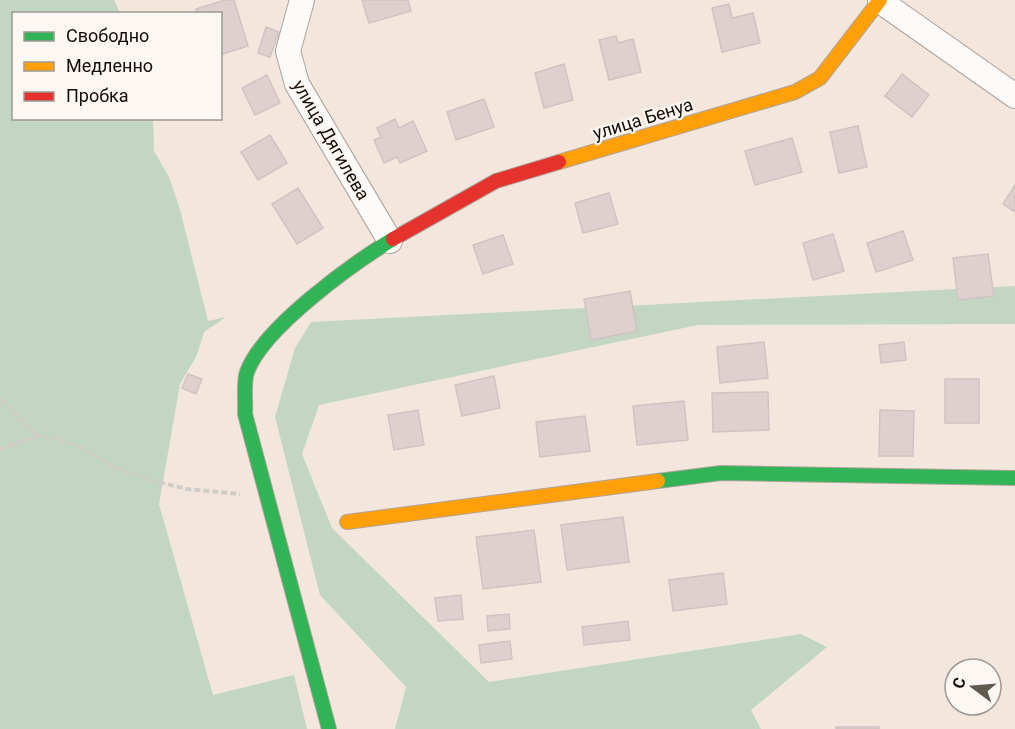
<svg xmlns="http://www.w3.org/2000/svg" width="1015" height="729" font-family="Roboto,sans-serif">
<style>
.green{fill:#c2d6c3}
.building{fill:#ddd0ce;stroke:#cfc4c2;stroke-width:1.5}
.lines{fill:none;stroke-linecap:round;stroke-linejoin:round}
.street-casing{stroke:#aea49c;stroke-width:26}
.fast-casing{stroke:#aea49c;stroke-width:16}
.slow-casing{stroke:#aea49c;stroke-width:16}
.jam-casing{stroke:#aea49c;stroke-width:16}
.path{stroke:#d0cdc9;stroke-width:4;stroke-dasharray:6 3;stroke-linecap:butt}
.street{stroke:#fdfbfa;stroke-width:24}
.fast{stroke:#30b455;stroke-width:14}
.slow{stroke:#ff9f0a;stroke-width:14}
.jam{stroke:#e5322d;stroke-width:14}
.labels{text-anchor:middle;stroke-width:4.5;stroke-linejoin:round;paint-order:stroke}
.street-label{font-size:18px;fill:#130b04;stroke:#fcf7f2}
</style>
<rect width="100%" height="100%" fill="#f3e7dd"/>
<g class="green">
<polygon points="0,0 114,0 120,13 14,14 14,118 153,119 154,151 169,177 179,206 208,321 226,317 204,332 197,355 180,384 159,504 213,695 294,675 307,729 0,729"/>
<polygon points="1015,286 1015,324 698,325 319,405 302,454 332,528 489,682 801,634 827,647 751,710 761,729 395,729 406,687 320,595 275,417 295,348 311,322"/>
</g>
<g class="building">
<polygon points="225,0 234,0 248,46 220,55 220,14 197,14 196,9"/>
<polygon points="362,0 408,0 411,11 369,23"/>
<polygon points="729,4 732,18 753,13 760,43 722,52 712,8"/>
<polygon points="266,27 279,32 270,57 258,53"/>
<polygon points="616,36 618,43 633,39 641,72 609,80 599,40"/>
<polygon points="564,64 573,100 544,108 535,73"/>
<polygon points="902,74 929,95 912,117 885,96"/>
<polygon points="267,75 280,103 255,115 242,88"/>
<polygon points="484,99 494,127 456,140 447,112"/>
<polygon points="395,119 399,128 413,121 427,151 400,163 397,157 384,163 374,140 381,137 377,128"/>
<polygon points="858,126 867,167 839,173 830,132"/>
<polygon points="270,135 287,163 258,180 241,152"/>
<polygon points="792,138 802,172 755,185 745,151"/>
<polygon points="1015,185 1015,212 1003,204"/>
<polygon points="298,188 323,228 297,244 272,204"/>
<polygon points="609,193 618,224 583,233 575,203"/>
<polygon points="903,231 913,260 876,272 867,243"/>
<polygon points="833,234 844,271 813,280 803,243"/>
<polygon points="503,235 513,264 483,274 473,245"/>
<polygon points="988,254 994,296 958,300 953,258"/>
<polygon points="630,291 637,331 591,340 584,299"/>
<polygon points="764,342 768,378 720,383 717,347"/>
<polygon points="904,342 906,360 881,363 879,345"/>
<polygon points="188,374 202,379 196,394 182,388"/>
<polygon points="494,376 500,408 462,416 455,385"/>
<rect x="945" y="379" width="34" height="44"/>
<polygon points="768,392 769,430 713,432 712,393"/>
<polygon points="684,401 688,440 637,445 633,406"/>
<polygon points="418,410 424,445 394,450 388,415"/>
<polygon points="880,410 914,411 913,456 879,456"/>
<polygon points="585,416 590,451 540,457 536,422"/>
<polygon points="623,517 629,562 567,570 561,525"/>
<polygon points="534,530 541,582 483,589 476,537"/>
<polygon points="723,573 727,604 673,611 669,580"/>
<polygon points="461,595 463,619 438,621 435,598"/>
<polygon points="509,614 510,629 488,631 487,616"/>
<polygon points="628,621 630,640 584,645 582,627"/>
<polygon points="510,641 512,659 481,663 479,645"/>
<rect x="836" y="727" width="43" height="2"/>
</g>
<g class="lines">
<defs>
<g id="street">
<polyline points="302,0 288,51 297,84 390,241"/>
<polyline points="880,1 1015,96"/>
</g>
<g id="fast">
<polyline points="658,481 721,473 1015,478"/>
<path d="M 329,729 L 245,414 C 246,402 243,384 247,372 C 263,328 352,264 393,239"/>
</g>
<g id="slow">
<polyline points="559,162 795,92 820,78 880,0"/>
<polyline points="347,522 658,481"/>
</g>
<polyline id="jam" points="393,239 496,181 559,162"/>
</defs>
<use href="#street" class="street-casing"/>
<use href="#fast" class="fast-casing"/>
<use href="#slow" class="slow-casing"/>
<use href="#jam" class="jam-casing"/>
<g class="path">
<polyline points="0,399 38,436"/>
<polyline points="0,449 38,436 57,439 83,448 116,468 150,480 187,489 240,494"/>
</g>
<use href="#street" class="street"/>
<use href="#fast" class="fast"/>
<use href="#slow" class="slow"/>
<use href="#jam" class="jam"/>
</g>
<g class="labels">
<g class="street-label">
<text transform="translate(643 119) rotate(-17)" y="6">улица Бенуа</text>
<text transform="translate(331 140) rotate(60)" y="6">улица Дягилева</text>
</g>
</g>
<rect x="12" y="12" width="210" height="108" fill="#fcf7f2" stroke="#9f9993" stroke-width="1.5"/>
<rect x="24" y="32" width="30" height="9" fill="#30b455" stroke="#9f9993" stroke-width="1.5"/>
<text x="66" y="42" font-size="18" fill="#130b04">Свободно</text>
<rect x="24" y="62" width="30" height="9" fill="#ff9f0a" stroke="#9f9993" stroke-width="1.5"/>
<text x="66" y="72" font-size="18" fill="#130b04">Медленно</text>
<rect x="24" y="92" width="30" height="9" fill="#e5322d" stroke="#9f9993" stroke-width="1.5"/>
<text x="66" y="102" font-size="18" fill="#130b04">Пробка</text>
<g transform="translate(973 687) rotate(286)"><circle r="28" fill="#fcf7f2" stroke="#9f9993" stroke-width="1.5"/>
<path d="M0-4.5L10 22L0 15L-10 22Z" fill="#615850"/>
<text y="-9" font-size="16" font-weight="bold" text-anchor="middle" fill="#130b04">С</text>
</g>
</svg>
